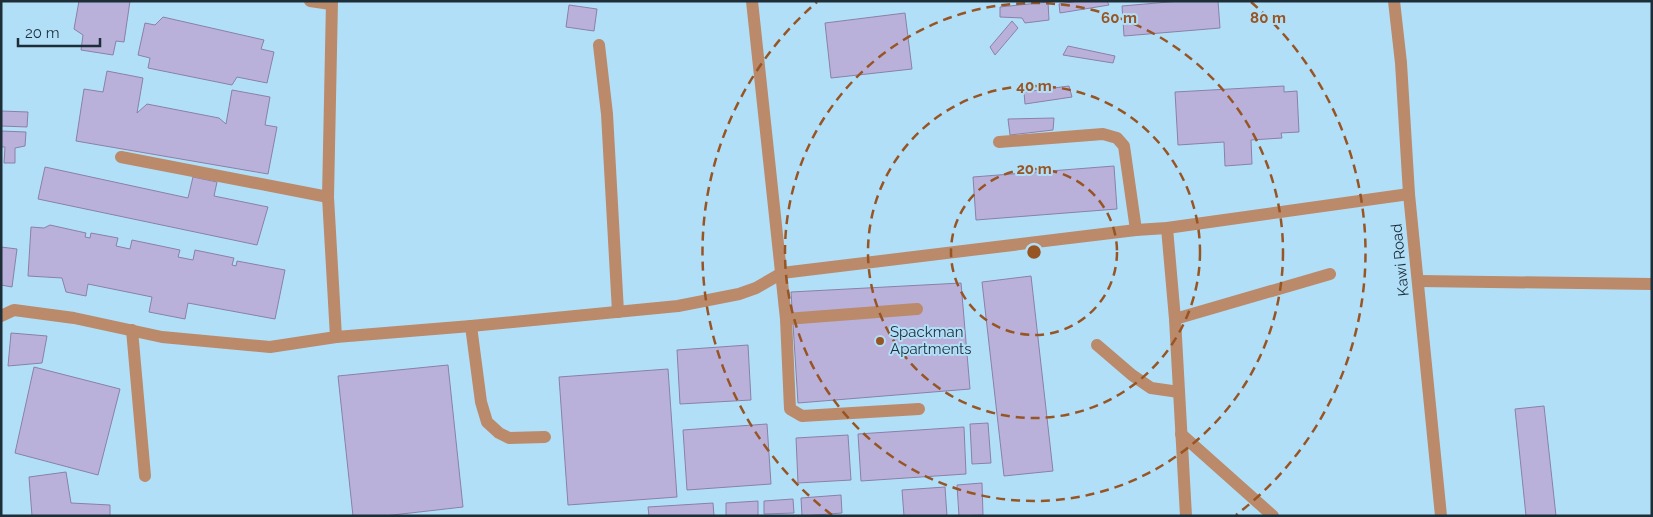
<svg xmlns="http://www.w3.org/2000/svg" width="1653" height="517" font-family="Raleway,sans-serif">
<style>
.building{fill:#b9b1da;stroke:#8981a7}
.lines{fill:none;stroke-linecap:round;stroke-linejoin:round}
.lane{stroke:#ba8a6b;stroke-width:12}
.street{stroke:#ba8a6b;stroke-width:12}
.ring{fill:none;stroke:#985524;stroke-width:2.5;stroke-dasharray:9 6}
.poi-dot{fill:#985524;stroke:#b2dff8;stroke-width:2}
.labels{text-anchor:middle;stroke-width:4;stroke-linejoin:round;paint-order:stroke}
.street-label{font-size:15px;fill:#1d2e38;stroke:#b2dff8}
.poi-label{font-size:15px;fill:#1d2e38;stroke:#b2dff8;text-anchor:start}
.centre{fill:#985524;stroke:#b2dff8;stroke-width:2.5}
.ring-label{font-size:15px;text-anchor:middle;font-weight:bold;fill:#985524;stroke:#b2dff8;stroke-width:4;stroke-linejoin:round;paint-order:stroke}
</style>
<rect width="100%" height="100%" fill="#b2dff8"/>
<g class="building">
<polygon points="79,1 130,1 124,42 116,41 113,55 81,50 83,35 74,29"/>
<polygon points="1078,1 1107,1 1109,5 1060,13 1059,4"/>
<polygon points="1180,1 1218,1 1220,28 1124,36 1122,6"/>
<polygon points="1048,2 1049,20 1025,23 1022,18 1000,17 1000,7"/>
<polygon points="569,5 597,9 594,31 566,27"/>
<polygon points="905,13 912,69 831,78 825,23"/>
<polygon points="163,17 264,40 261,49 274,52 267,83 237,77 232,85 148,68 150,58 138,55 145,23 155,25"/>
<polygon points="1012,21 1018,28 995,55 990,47"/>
<polygon points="1068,46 1115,56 1113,63 1063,55"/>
<polygon points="107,71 143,78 137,113 147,104 219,118 226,124 232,90 270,97 265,125 277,127 268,174 76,141 84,89 103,92"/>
<polygon points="1069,86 1072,97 1025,104 1024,92"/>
<polygon points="1284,86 1284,92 1297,91 1299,132 1281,133 1282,138 1251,140 1252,164 1225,166 1224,142 1178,145 1175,92"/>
<polygon points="1,111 28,112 27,127 1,126"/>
<polygon points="1054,118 1053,130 1010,135 1008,119"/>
<polygon points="1,131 26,132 25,146 15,148 15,163 4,163 5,147 1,147"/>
<polygon points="1114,166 1117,209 976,220 973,177"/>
<polygon points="45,167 188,198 193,177 217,182 214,196 268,207 257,245 38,199"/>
<polygon points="50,225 86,233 85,237 90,238 91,233 118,238 116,246 130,249 132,240 180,250 178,257 193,260 195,250 234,258 232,265 236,266 237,261 285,270 275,319 188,303 185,319 149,312 152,297 88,284 86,296 66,292 62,278 28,276 31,227 44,228"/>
<polygon points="1,247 17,249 12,287 1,285"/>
<polygon points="1031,276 1053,471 1004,476 982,282"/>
<polygon points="961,283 970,389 798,403 791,292"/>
<polygon points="11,333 47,336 42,363 8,366"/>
<polygon points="748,345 751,400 680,404 677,350"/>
<polygon points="448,365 463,507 384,516 353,516 338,376"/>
<polygon points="34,367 120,389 98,475 15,453"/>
<polygon points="668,369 677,497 568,505 559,377"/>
<polygon points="1544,406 1556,516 1526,516 1515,409"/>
<polygon points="988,423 991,463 972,464 970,424"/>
<polygon points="767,424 771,484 687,490 683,430"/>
<polygon points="964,427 966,474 861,481 858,434"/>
<polygon points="848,435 851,480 798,483 796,438"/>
<polygon points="66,472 71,503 110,505 110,516 32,516 29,477"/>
<polygon points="982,483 983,515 959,516 957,485"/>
<polygon points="945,487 947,516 904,516 902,490"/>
<polygon points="841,495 842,513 802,516 801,498"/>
<polygon points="793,499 794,513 764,514 764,501"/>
<polygon points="758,501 758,516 726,516 726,503"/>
<polygon points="713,503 714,516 649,516 648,507"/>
</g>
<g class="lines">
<g class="lane">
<polyline points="999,142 1103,134 1117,138 1124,146 1136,230"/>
<polyline points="1167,228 1175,319 1186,516"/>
<polyline points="1419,281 1652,284"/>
<polyline points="786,319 917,309"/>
<polyline points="1175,319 1330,274"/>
<polyline points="471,326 481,402 487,422 499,433 509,438 545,437"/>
<polyline points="132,330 145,476"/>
<polyline points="1097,345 1132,375 1151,388 1179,392"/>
<polyline points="1181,434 1273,516"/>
</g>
<g class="street">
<polyline points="310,1 331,4"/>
<polyline points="332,1 328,197 336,337"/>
<polyline points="752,1 786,319 790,409 802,416 919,409"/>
<polyline points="1394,1 1401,63 1409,194 1441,516"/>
<polyline points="599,45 607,114 618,312"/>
<polyline points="121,157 328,197"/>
<polyline points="1,316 14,310 74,318 162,337 270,347 336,337 471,326 678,306 739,294 756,288 782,273 1136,230 1167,228 1409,194"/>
</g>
</g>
<g class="ring">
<circle cx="1034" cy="252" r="83"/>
<circle cx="1034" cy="252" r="166"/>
<circle cx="1034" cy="252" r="249"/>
<path d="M832 515A331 331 0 0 1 817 2M1251 2A331 331 0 0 1 1236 515"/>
</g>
<circle class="poi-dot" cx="880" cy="341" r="5"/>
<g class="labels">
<g class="street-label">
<text transform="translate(1400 260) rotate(-96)" y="5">Kawi Road</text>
</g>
<g class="poi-label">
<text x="890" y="337">Spackman<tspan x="890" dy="17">Apartments</tspan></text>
</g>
</g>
<circle cx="1034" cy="252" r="8" class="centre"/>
<g class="ring-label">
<text x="1268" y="23">80 m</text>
<text x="1119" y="23">60 m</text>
<text x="1034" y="91">40 m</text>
<text x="1034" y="174">20 m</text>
</g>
<rect width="1653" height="517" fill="none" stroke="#1d2e38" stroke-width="5"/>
<path d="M18 38v8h82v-8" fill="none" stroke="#1d2e38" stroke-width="2.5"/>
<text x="25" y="38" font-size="15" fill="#1d2e38" stroke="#b2dff8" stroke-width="4" paint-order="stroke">20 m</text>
</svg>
